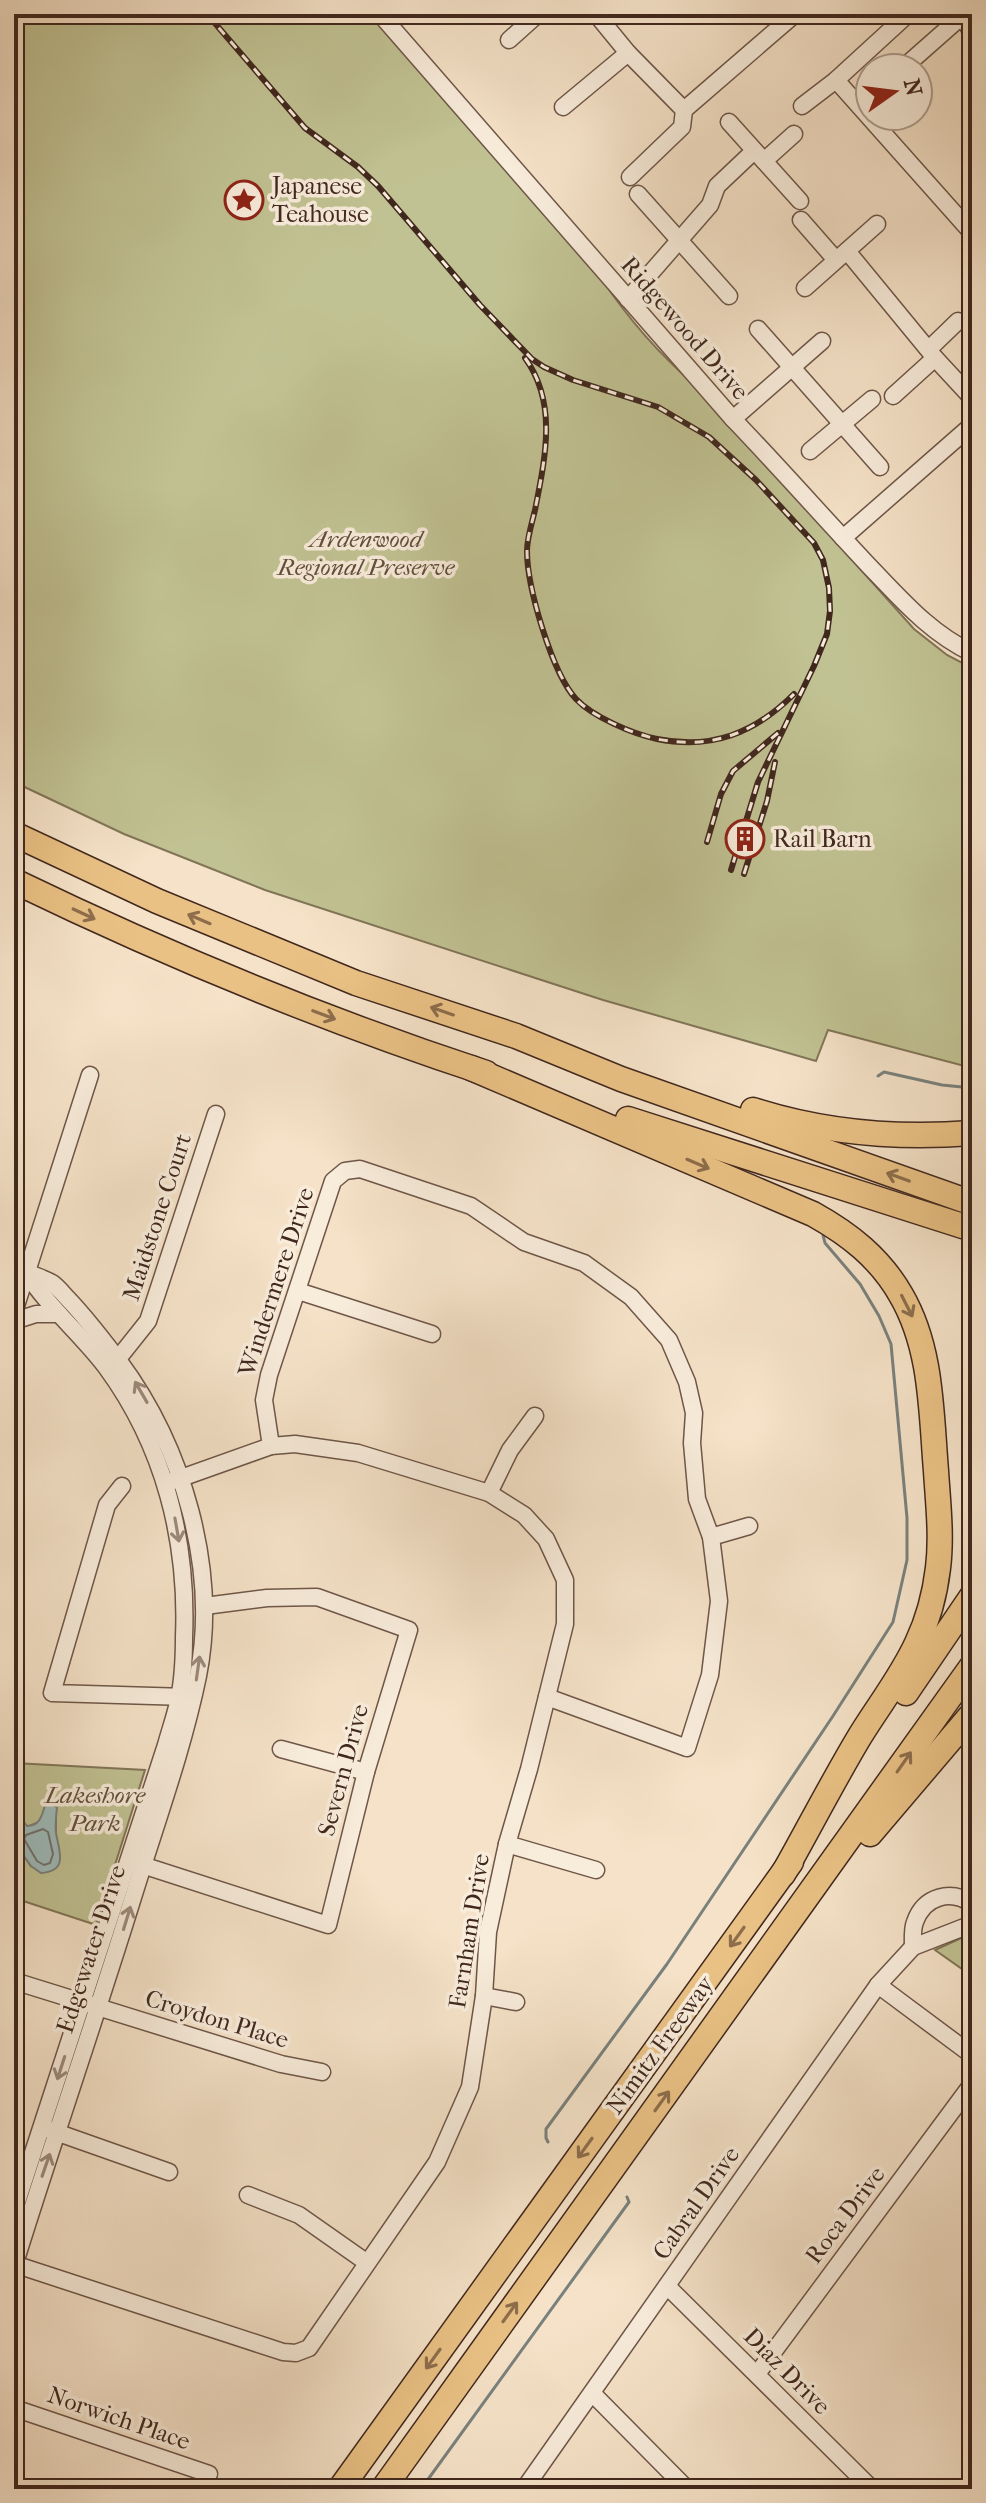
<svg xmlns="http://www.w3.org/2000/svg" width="986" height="2503" font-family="'IM FELL French Canon',serif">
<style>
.green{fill:#c1c293;stroke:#817558;stroke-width:2}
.water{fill:#9ebcbd;stroke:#79817d;stroke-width:2}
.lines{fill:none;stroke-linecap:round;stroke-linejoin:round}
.shore{stroke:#70726e;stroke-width:2}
.stream{stroke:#79817d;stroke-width:3}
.minor-casing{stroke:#6e5648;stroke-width:19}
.highway-casing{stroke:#41281e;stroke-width:27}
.minor{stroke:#f8ecdb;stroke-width:16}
.highway{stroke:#eac184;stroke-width:24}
.rail-casing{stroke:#41281e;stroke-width:6}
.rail{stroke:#f8ecdb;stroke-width:3;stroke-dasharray:9;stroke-linecap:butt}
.oneway{stroke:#8d6d4c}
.oneway2{stroke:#9c8a7c}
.labels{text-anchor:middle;stroke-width:7;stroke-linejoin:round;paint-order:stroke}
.poi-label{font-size:24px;fill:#41281e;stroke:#f8ecdb;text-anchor:start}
.street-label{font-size:24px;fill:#41281e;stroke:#f8ecdb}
.park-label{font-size:24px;font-style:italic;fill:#614e3b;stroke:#f8ecdb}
</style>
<rect width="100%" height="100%" fill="#f5e2c8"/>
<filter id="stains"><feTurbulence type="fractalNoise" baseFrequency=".0025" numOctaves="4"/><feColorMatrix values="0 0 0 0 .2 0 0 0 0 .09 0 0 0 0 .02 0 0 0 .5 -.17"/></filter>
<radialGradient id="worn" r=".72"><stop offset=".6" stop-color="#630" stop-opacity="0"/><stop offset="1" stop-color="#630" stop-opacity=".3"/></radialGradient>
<g class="green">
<path d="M 14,14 L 371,14 L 600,277 C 631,322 657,352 698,388 L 914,629 L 947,655 L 972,668 L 972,1068 L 828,1030 L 816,1061 L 603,1000 L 265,890 L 124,834 L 14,782 Z"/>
<polygon points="14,1763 145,1770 96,1925 14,1898 14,1842 31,1866 56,1836 56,1821 39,1822 27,1827 14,1810"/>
<polygon points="972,1933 972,1976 935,1950"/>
</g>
<path class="water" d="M 46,1802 L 57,1807 C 56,1816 55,1825 56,1833 C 59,1851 69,1871 41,1873 L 31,1866 L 14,1842 L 14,1810 L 27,1826 C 41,1826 42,1814 46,1802 Z"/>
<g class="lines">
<polygon class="shore" points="43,1829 48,1832 53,1854 50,1863 44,1865 37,1861 24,1839 26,1835"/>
<g class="stream">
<polyline points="878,1076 884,1072 942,1085 972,1088"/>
<polyline points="548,2142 546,2138 546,2129 667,1964 833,1716 893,1622 907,1560 907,1518 891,1344 879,1316 860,1284 825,1243 823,1235"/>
<polyline points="421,2489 629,2202 627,2197"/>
</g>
<defs>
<g id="minor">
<path d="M 380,14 L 733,419 C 780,468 824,518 870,567 C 902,600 930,633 972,653"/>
<polyline points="596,14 628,53 684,110"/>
<polyline points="961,14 972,33"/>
<polyline points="509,40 538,14"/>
<polyline points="903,68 962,16"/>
<polyline points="836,80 972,233"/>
<polyline points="802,106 836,80 908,14"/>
<polyline points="563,107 628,53"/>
<polyline points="684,110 795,14"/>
<polyline points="729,122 800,201"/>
<polyline points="764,161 794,134"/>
<polyline points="630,177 682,127 684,110"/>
<polyline points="638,194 729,296"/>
<polyline points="801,220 836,260"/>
<polyline points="847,251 935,358 972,398"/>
<polyline points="805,288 877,224"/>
<polyline points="628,299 710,205 717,186 754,151"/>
<polyline points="758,329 880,467"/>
<polyline points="929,349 958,321"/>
<polyline points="893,396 935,358"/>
<polyline points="733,419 822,341"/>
<polyline points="810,451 872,399"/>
<polyline points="843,538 972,425"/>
<path d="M 14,1265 C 26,1274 40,1276 52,1283 C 58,1287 64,1295 69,1300 C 88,1320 103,1340 119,1361 C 183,1447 219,1570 198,1676 C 183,1749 157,1820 135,1891 C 96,2017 53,2141 14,2266"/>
<polyline points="298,1291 432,1334"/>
<polyline points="14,1312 90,1075"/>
<polyline points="14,1321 36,1314 59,1314"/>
<polyline points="113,1365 148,1321 216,1114"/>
<polyline points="271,1446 264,1400 269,1375 333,1181 345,1171 360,1169 471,1206 524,1242 584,1263 631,1297 669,1340 687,1382 694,1413 692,1443 697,1499 711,1537 719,1601 710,1675 687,1748 547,1697"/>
<polyline points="122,1486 107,1505 52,1693 187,1697"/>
<polyline points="489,1493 510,1450 535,1416"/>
<polyline points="711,1537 749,1526"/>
<polyline points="281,1749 366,1772"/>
<polyline points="507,1844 596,1870"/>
<polyline points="136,1863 328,1925 366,1772 409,1630 317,1597 267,1598 205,1606"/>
<path d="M 913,1947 C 913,1939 912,1929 915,1922 C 924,1896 951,1889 972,1904"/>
<polyline points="14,1981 281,2064 322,2072"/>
<polyline points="878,1985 972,2055"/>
<polyline points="484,1996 516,2002"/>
<polyline points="50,2130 169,2172"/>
<polyline points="248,2195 299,2215 366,2262"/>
<path d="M 14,2211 L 166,1745 C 170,1730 176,1714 179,1698 C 183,1679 184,1657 184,1637 C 188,1540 164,1446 106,1367 C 81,1334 49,1308 27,1274"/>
<polyline points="14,2264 283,2352 296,2353 309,2348 437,2162 470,2087 484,1996 488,1932 507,1844 529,1769 565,1624 565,1580 546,1539 524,1515 489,1493 358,1453 295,1444 271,1446 167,1483"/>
<polyline points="667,2286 872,2489"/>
<polyline points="757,2374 972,2084"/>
<polyline points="592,2393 687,2489"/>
<polyline points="14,2408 209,2474"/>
<polyline points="524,2489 878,1985 913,1947 972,1924"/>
</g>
<g id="highway">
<polyline points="14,834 157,901 356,983 516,1036 621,1079 972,1203"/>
<path d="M 14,881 C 167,955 324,1020 486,1073"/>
<path d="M 471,1068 L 813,1214 C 849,1234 880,1258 901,1295 C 932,1348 931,1411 936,1471 C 938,1503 942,1536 938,1568 C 935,1593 928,1620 917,1643 C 902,1676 879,1705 860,1736 C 833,1781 809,1828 783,1874"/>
<path d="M 753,1110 C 825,1133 897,1139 972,1133"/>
<polyline points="628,1119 972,1229"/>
<polyline points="906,1693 972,1596"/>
<polyline points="870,1834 972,1714"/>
<polyline points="340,2489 791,1862"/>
<polyline points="383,2489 972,1666"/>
</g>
</defs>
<use href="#minor" class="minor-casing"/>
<use href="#highway" class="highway-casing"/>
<use href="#minor" class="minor"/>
<use href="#highway" class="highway"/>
<defs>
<g id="rail">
<polyline points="207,14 305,128 358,167 378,186 480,305 532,359 544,367 573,380 658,407 709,437 756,480 814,543 823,560 829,588 830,611 827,634 814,666 758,782 731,870"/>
<path d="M 525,358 C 558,403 545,459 535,510 C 532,523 527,538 527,551 C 527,587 552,673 576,699 C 593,717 633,734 657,739 C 712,750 755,733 794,694"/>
<polyline points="707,842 721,794 733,771 778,733"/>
<polyline points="744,874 767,801 775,762"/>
</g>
</defs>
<use href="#rail" class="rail-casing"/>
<use href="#rail" class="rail"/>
</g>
<defs><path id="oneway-shaft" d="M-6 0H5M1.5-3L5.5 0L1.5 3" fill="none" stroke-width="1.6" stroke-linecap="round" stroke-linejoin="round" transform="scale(2)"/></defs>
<g class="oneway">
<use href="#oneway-shaft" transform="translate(84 914) rotate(25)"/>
<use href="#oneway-shaft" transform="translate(199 919) rotate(-157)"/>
<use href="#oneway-shaft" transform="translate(442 1011) rotate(-161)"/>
<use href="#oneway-shaft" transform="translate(324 1015) rotate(21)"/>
<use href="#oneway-shaft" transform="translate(698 1164) rotate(23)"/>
<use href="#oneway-shaft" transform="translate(898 1177) rotate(-160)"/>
<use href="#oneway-shaft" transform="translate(907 1306) rotate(63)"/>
<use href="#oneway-shaft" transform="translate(904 1762) rotate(-55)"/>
<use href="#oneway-shaft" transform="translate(737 1937) rotate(126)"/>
<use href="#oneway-shaft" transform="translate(662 2101) rotate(-54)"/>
<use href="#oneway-shaft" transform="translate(585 2148) rotate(126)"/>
<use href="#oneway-shaft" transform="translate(510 2312) rotate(-54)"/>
<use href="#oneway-shaft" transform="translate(433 2359) rotate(126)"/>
</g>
<g class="oneway2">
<use href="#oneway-shaft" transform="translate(141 1392) rotate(-120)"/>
<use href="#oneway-shaft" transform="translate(177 1530) rotate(80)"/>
<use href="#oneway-shaft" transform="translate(198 1668) rotate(-82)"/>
<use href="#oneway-shaft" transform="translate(127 1918) rotate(-73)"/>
<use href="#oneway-shaft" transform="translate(61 2068) rotate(108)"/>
<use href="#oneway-shaft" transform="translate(46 2165) rotate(-71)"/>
</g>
<defs>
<symbol id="sight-ring" viewBox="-11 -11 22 22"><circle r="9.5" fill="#f8ecdb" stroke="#8f2418" stroke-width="1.5"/><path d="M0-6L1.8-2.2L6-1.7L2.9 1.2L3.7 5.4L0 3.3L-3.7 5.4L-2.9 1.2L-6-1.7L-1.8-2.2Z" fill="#8f2418"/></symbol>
<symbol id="building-ring" viewBox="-11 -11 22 22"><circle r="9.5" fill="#f8ecdb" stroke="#8f2418" stroke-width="1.5"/><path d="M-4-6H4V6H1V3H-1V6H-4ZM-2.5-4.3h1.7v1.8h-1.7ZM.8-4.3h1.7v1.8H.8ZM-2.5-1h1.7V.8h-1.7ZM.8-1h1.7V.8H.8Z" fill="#8f2418"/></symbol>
</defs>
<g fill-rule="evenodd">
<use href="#sight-ring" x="222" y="178" width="44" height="44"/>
<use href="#building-ring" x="723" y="817" width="44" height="44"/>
</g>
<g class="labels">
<g class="poi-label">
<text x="272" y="194">Japanese<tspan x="272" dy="28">Teahouse</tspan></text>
<text x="773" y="847">Rail Barn</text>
</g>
<g class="street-label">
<text transform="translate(685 328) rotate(49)" y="8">Ridgewood Drive</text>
<text transform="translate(157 1217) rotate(-72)" y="8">Maidstone Court</text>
<text transform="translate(276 1282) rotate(-72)" y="8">Windermere Drive</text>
<text transform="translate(343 1770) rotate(-75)" y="8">Severn Drive</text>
<text transform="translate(469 1931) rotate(-81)" y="8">Farnham Drive</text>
<text transform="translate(91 1949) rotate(-72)" y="8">Edgewater Drive</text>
<text transform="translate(217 2019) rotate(17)" y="8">Croydon Place</text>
<text transform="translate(660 2045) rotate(-54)" y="8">Nimitz Freeway</text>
<text transform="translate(696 2203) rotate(-55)" y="8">Cabral Drive</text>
<text transform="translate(845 2215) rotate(-53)" y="8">Roca Drive</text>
<text transform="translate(787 2371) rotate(45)" y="8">Diaz Drive</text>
<text transform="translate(119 2418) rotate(19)" y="8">Norwich Place</text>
</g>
<g class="park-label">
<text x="366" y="547">Ardenwood<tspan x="366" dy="28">Regional Preserve</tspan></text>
<text x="95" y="1803">Lakeshore<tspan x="95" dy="28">Park</tspan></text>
</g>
</g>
<rect width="986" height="2503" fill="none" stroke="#f5e2c8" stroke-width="48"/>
<rect x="16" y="16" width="954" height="2471" fill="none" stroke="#41281e" stroke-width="4"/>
<rect x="24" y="24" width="938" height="2455" fill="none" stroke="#41281e" stroke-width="2"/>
<g transform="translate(894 92) rotate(76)"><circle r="38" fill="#f8ecdb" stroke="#af9e8f" stroke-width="2"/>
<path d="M0-6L14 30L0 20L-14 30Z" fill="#8f2418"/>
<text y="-12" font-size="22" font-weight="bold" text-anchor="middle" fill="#41281e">N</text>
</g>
<rect width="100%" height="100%" filter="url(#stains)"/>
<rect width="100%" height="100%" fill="url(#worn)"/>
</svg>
